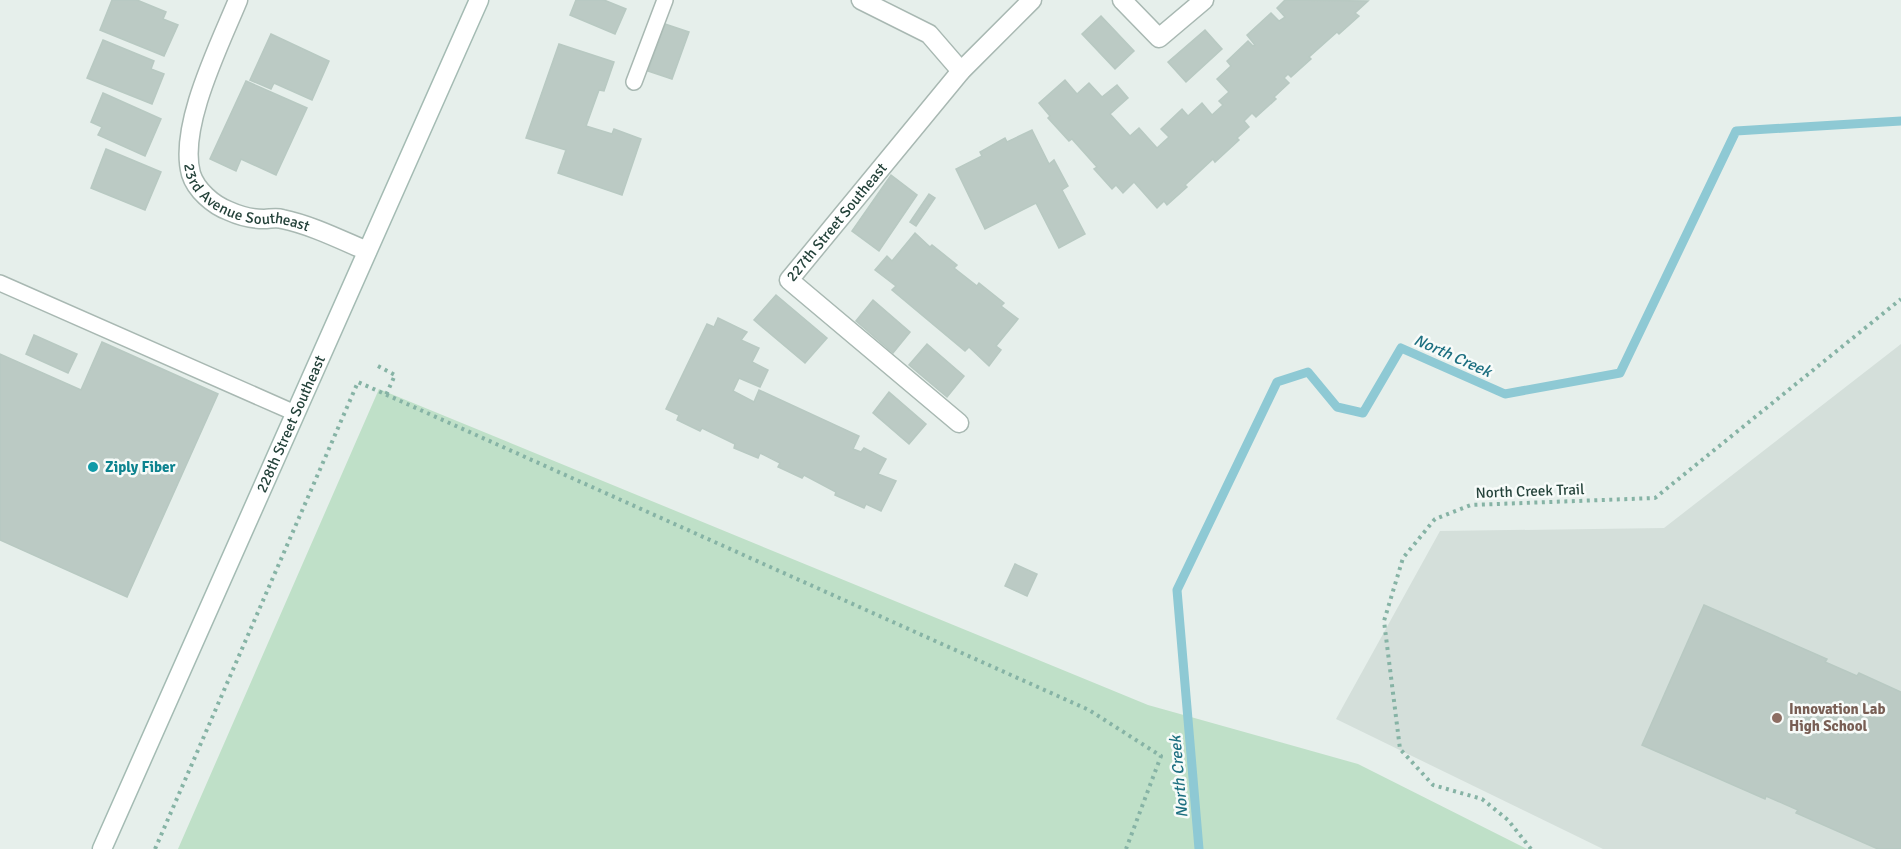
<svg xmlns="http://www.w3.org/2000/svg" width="1901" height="849" font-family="Signika,sans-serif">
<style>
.built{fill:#d4dfda}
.green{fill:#bfe0c8}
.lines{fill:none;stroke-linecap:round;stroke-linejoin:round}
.stream{stroke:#8ec9d4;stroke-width:9}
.building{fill:#bbcac4;stroke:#b8c9c2;stroke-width:1.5}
.lane-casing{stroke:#a8b8b2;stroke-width:18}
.street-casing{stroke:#a8b8b2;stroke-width:21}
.secondary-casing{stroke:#a4bbb3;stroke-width:21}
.path{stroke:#86b3a5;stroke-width:4;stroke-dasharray:3 4.5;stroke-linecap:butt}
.lane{stroke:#fff;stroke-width:15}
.street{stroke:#fff;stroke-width:18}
.secondary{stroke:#fff;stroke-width:18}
.culture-dot{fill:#0f9aa8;stroke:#f7fbf9;stroke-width:2}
.education-dot{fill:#8d6e63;stroke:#f7fbf9;stroke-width:2}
.labels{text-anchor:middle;stroke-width:5;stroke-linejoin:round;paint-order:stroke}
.street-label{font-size:15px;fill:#24423a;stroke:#f7fbf9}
.culture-label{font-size:15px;font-weight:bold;fill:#0d838f;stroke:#f7fbf9;text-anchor:start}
.education-label{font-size:15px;font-weight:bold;fill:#785e54;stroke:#f7fbf9;text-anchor:start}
.water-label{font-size:16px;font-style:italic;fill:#1c6f80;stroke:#f7fbf9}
</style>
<rect width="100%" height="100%" fill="#e6efeb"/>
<polygon class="built" points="1901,344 1901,849 1603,849 1336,719 1440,531 1664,528"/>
<polygon class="green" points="379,389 1148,705 1358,764 1527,849 178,849"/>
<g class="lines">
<polyline class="stream" points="1199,849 1177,590 1277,382 1308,372 1337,407 1363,413 1401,348 1505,394 1620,373 1736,131 1901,121"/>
</g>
<g class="building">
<polygon points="112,0 137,0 166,12 163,19 178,25 164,56 100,30"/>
<polygon points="576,0 604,0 626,9 615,34 570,15"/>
<polygon points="1285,0 1368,1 1355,13 1359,16 1339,34 1337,32 1309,57 1311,59 1291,77 1288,74 1284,78 1289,83 1274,97 1276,99 1256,117 1252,113 1244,121 1249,127 1237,138 1239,140 1215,162 1213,159 1185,185 1187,187 1167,205 1164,201 1157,208 1134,182 1123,193 1116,185 1112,189 1094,169 1097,167 1072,139 1069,141 1048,118 1050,116 1039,103 1065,80 1077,94 1089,83 1102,97 1117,85 1128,98 1110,114 1130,136 1139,128 1157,148 1169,137 1161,129 1182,109 1188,116 1202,103 1212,115 1223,105 1219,101 1229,92 1217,79 1231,66 1227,61 1248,41 1253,46 1255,45 1247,35 1271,13 1279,21 1285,17 1277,8"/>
<polygon points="1101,16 1134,51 1115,69 1082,34"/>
<polygon points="665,24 689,32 672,79 648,71"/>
<polygon points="1205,30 1222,49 1186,82 1168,62"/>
<polygon points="271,34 329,61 312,100 274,83 271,89 250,80"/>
<polygon points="103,40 154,61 151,69 164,74 152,104 87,78"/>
<polygon points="559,44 614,62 604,91 599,90 586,126 612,134 614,129 641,139 622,195 558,173 566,150 526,138"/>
<polygon points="246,81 307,108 276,175 241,159 236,171 210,159"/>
<polygon points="103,93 161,119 145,156 98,135 102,127 91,122"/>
<polygon points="1032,130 1049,164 1054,160 1068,186 1062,190 1085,234 1059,248 1036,203 985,229 956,169 982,156 980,152 1005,138 1007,142"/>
<polygon points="106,149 161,172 145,210 91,188"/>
<polygon points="891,175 917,195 879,251 852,231"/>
<polygon points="929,194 935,198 916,226 910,222"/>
<polygon points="915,233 930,247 932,245 957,265 954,268 977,286 979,283 1004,303 1001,306 1018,319 996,346 1001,350 989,366 969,347 965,351 892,290 896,286 875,270 887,256 892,261"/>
<polygon points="776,295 827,338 805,363 754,320"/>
<polygon points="873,300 910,332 893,353 856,321"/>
<polygon points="718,318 747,332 741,340 759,348 752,362 768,370 760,387 739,378 733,391 754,402 759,390 859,436 853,449 861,452 864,448 886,459 878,474 896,481 881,511 866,504 864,508 835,495 836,492 804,475 802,478 778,467 780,463 760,453 758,458 734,448 735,444 702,428 700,431 677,420 679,415 666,409 707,324 714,327"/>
<polygon points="34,335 77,354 68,373 26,354"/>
<polygon points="102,342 218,394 127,597 0,540 0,354 81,390"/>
<polygon points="927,344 964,376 947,397 909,365"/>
<polygon points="889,392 926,424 909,444 873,413"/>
<polygon points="1015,564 1037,574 1027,596 1005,586"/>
<polygon points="1704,605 1827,659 1825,662 1857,676 1859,673 1901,692 1901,849 1878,849 1796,813 1798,810 1766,796 1765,799 1642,745"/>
</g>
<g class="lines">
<defs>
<g id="lane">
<polyline points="634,82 665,0"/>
<polyline points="0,283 295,413"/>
</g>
<g id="street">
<path id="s1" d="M 238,0 C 220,44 178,127 191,174 C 196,190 213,205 229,211 C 240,216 252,219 264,219 C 270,219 276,217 282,219 C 311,225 339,239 367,251"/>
<polyline points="861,0 929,34 961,71"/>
<polyline points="1122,0 1159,38 1204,0"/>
<path id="s2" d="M 959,423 L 789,280 L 961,71 L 1032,0"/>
</g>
<g id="secondary">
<path id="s3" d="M 102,849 L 479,0"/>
</g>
</defs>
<use href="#lane" class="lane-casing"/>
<use href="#street" class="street-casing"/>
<use href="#secondary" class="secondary-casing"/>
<g class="path">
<polyline points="378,366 395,375 386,395"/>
<polyline points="155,849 358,382 1089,710 1161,756 1126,849"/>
<polyline points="1531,849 1508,820 1482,799 1433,785 1400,749 1384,621 1403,558 1435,519 1471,505 1655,498 1901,299"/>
</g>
<use href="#lane" class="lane"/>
<use href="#street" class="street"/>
<use href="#secondary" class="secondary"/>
</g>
<circle class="culture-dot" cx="93" cy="467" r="6"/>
<circle class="education-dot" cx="1777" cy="718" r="6"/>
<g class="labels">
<g class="street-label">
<text dy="5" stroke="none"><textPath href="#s1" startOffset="246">23rd Avenue Southeast</textPath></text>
<text dy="5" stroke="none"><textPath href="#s2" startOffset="297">227th Street Southeast</textPath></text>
<text dy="5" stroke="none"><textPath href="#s3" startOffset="465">228th Street Southeast</textPath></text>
<text transform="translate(1530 491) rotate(-2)" y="5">North Creek Trail</text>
</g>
<g class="culture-label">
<text x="105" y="472">Ziply Fiber</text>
</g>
<g class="education-label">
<text x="1789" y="714">Innovation Lab<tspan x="1789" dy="17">High School</tspan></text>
</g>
<g class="water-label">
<text transform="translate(1453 355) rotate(24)" y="6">North Creek</text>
<text transform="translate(1178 777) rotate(-95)" y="6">North Creek</text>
</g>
</g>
</svg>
